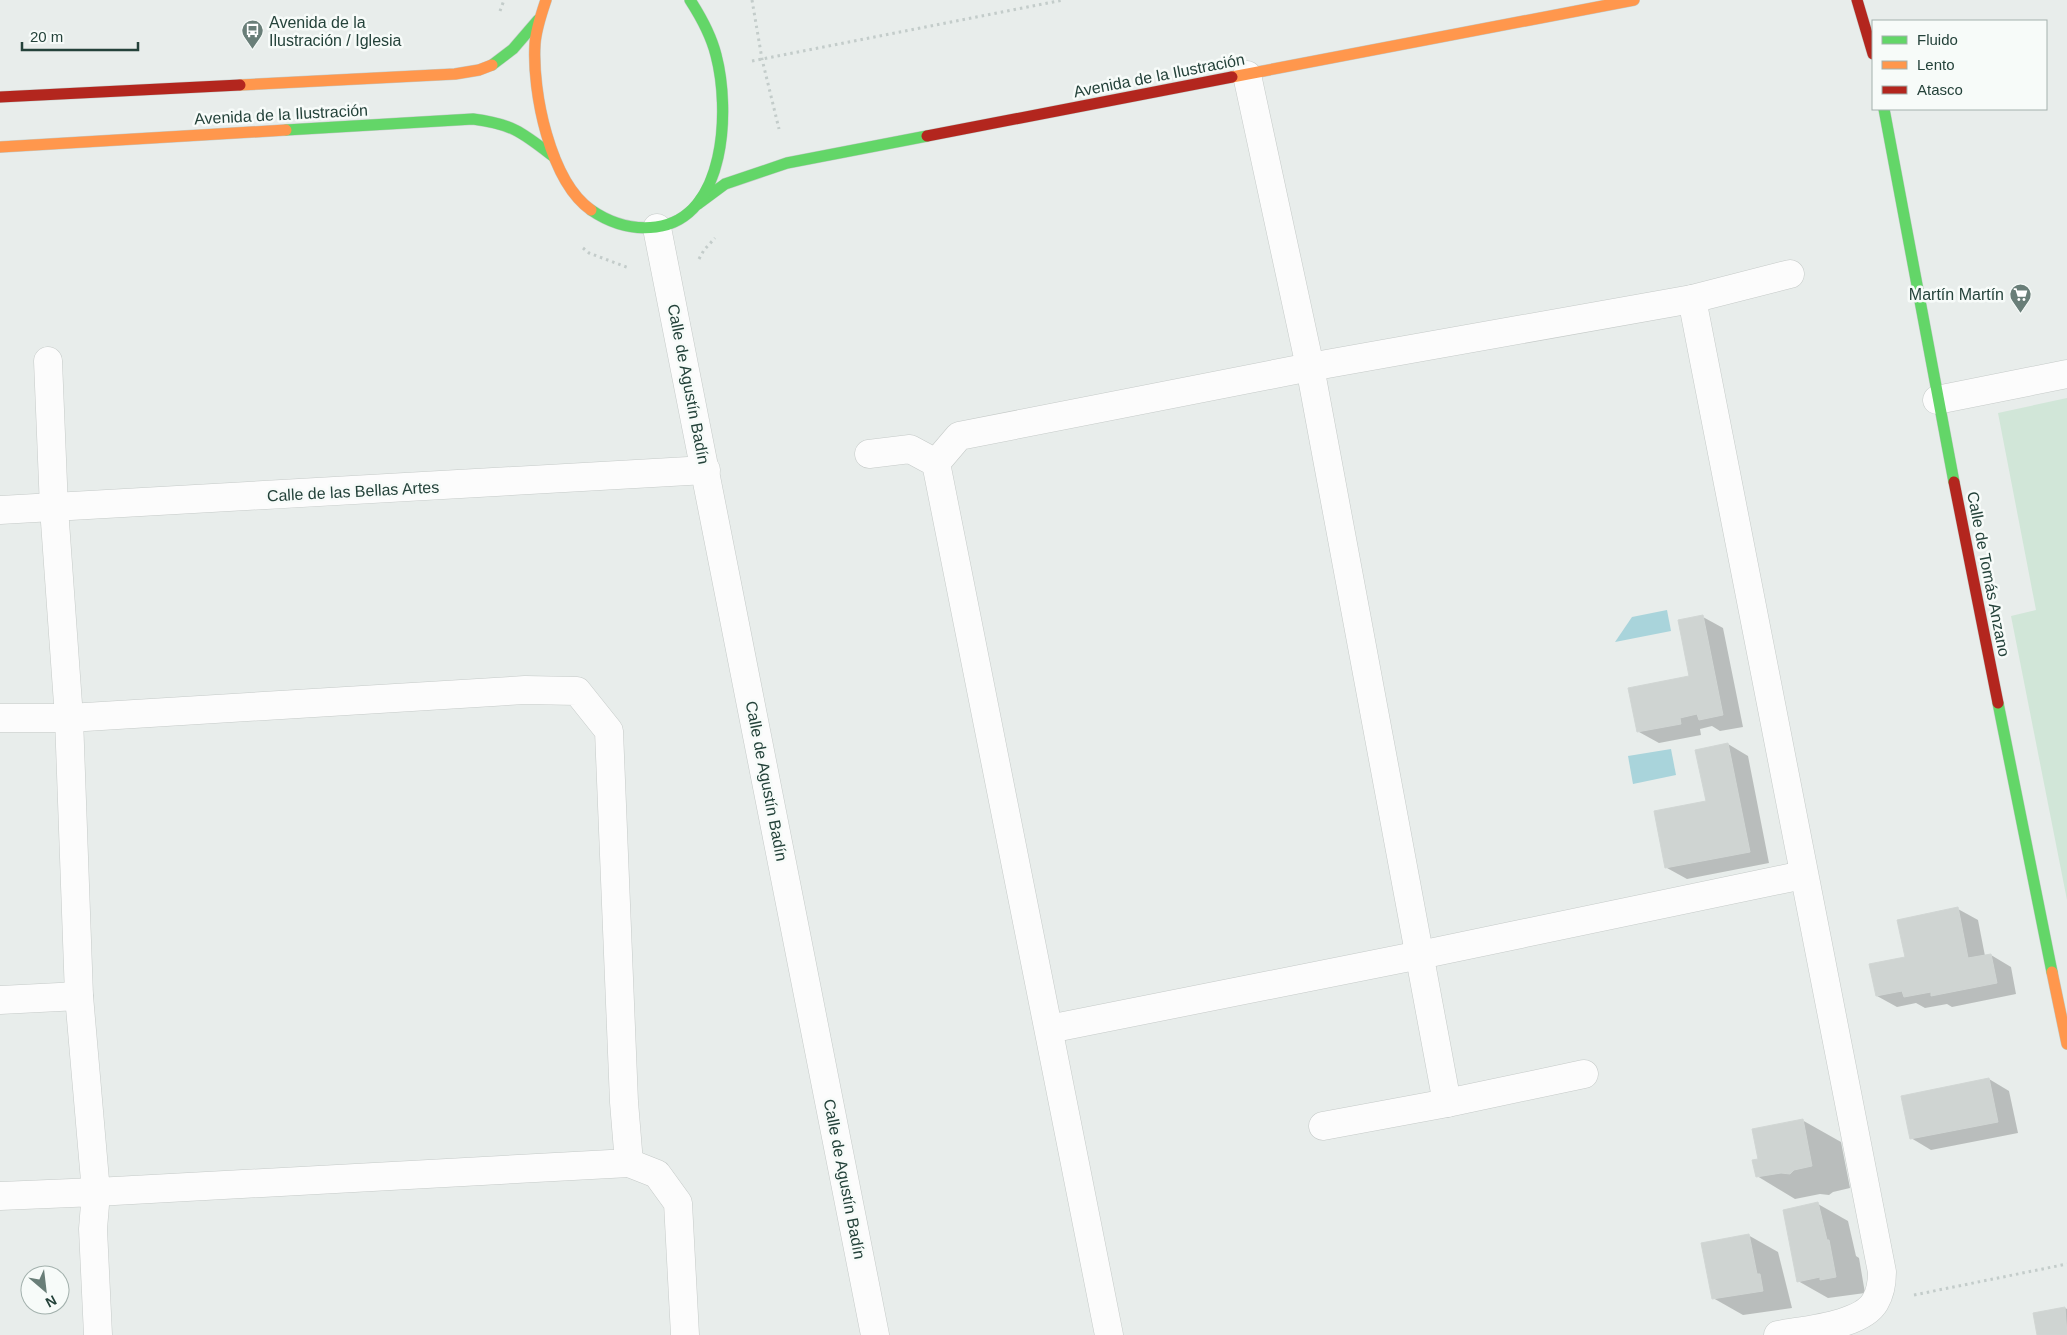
<svg xmlns="http://www.w3.org/2000/svg" width="2067" height="1335" font-family="Helvetica,sans-serif">
<style>
.green{fill:#d1e6d8}
.water{fill:#a9d4db}
.shadow{fill:#0003}
.building{fill:#cfd4d2;stroke:#d1d6d4}
.lines{fill:none;stroke-linecap:round;stroke-linejoin:round}
.street-casing{stroke:#c5cac8;stroke-width:29}
.fast-casing{stroke:#c3cbc8;stroke-width:12}
.slow-casing{stroke:#c3cbc8;stroke-width:12}
.jam-casing{stroke:#c3cbc8;stroke-width:12}
.path{stroke:#c3ccca;stroke-width:3;stroke-dasharray:2.5 4;stroke-linecap:butt}
.street{stroke:#fcfcfc;stroke-width:28}
.fast{stroke:#63d668;stroke-width:11}
.slow{stroke:#ff974d;stroke-width:11}
.jam{stroke:#b3261e;stroke-width:11}
.labels{text-anchor:middle;stroke-width:5;stroke-linejoin:round;paint-order:stroke}
.poi-label{font-size:16px;fill:#24423a;stroke:#f7fbf9;text-anchor:start}
.street-label{font-size:16px;fill:#24423a;stroke:#f7fbf9}
</style>
<rect width="100%" height="100%" fill="#e8edeb"/>
<polygon class="green" points="2067,398 2067,900 2011,616 2036,610 1998,413"/>
<g class="water">
<polygon points="1667,610 1671,631 1615,642 1632,617"/>
<polygon points="1671,749 1676,775 1633,784 1628,756"/>
</g>
<g class="shadow">
<polygon points="1703,617 1723,628 1743,727 1720,731 1712,726 1700,729 1701,735 1659,743 1639,732 1691,677"/>
<polygon points="1728,744 1748,756 1769,863 1687,879 1667,868 1707,802"/>
<polygon points="1958,909 1978,920 1985,956 1991,955 2011,967 2016,994 1952,1007 1947,1004 1925,1008 1916,1003 1897,1007 1877,996 1906,958"/>
<polygon points="1989,1079 2009,1091 2018,1133 1931,1150 1911,1138 1902,1097"/>
<polygon points="1802,1120 1841,1142 1850,1188 1833,1192 1829,1195 1820,1194 1795,1199 1757,1176 1759,1160"/>
<polygon points="1818,1204 1848,1221 1856,1256 1859,1258 1865,1293 1828,1298 1798,1281"/>
<polygon points="1748,1235 1778,1252 1792,1308 1743,1315 1713,1298"/>
<polygon points="2065,1308 2067,1309 2067,1335 2039,1335 2034,1314"/>
</g>
<g class="building">
<polygon points="1703,615 1723,715 1699,720 1697,714 1680,718 1681,724 1637,732 1628,688 1689,676 1678,620"/>
<polygon points="1728,743 1750,852 1665,868 1654,811 1706,801 1695,750"/>
<polygon points="1958,907 1968,958 1991,954 1997,983 1931,996 1931,992 1904,997 1902,991 1876,996 1869,964 1905,957 1897,920"/>
<polygon points="1989,1078 1998,1122 1910,1139 1901,1096"/>
<polygon points="1803,1119 1812,1166 1794,1170 1790,1174 1781,1173 1756,1177 1752,1160 1758,1159 1752,1129"/>
<polygon points="1818,1202 1827,1240 1829,1240 1836,1277 1820,1280 1820,1277 1797,1282 1783,1210"/>
<polygon points="1749,1234 1757,1274 1760,1274 1763,1291 1712,1299 1701,1243"/>
<polygon points="2065,1307 2067,1335 2037,1335 2033,1313"/>
</g>
<g class="lines">
<defs>
<g id="street">
<polyline points="1247,75 1310,367 1447,1103"/>
<polyline points="657,228 875,1335"/>
<polyline points="1692,299 1790,274"/>
<polyline points="1937,400 2067,374"/>
<polyline points="869,454 910,449 936,463"/>
<polyline points="0,510 706,470"/>
<polygon points="525,690 577,691 609,731 624,1102 629,1163 96,1192 79,996 69,718"/>
<polyline points="0,718 69,718 54,508 48,361"/>
<polyline points="0,1000 79,996"/>
<polyline points="1049,1029 1420,955 1803,875"/>
<polyline points="1323,1126 1447,1103 1584,1074"/>
<polyline points="629,1163 657,1174 678,1203 685,1335"/>
<polyline points="0,1196 96,1192 93,1229 98,1335"/>
<path d="M 1109,1335 L 936,463 L 959,436 L 1310,367 L 1692,299 L 1882,1272 C 1882,1283 1881,1292 1875,1302 C 1861,1326 1803,1330 1778,1335"/>
</g>
<g id="fast">
<polyline points="492,65 513,49 538,20"/>
<polyline points="1884,109 1954,482"/>
<path d="M 286,130 L 473,119 C 513,124 523,133 554,157"/>
<polyline points="698,204 725,184 787,163 927,136"/>
<path d="M 591,210 C 610,223 632,230 656,227 C 727,218 730,108 716,55 C 711,35 701,17 690,0"/>
<polyline points="1998,703 2052,972"/>
</g>
<g id="slow">
<path d="M 546,0 C 541,15 536,29 535,44 C 532,92 550,181 591,210"/>
<polyline points="1232,77 1634,0"/>
<polyline points="240,85 455,74 479,70 492,65"/>
<polyline points="0,147 286,130"/>
<polyline points="2052,972 2067,1044"/>
</g>
<g id="jam">
<polyline points="1857,0 1873,54"/>
<polyline points="0,97 240,85"/>
<polyline points="927,136 1232,77"/>
<polyline points="1954,482 1998,703"/>
</g>
</defs>
<use href="#street" class="street-casing"/>
<use href="#fast" class="fast-casing"/>
<use href="#slow" class="slow-casing"/>
<use href="#jam" class="jam-casing"/>
<g class="path">
<polyline points="752,0 762,59 779,129"/>
<polyline points="500,11 504,0"/>
<polyline points="752,61 1063,0"/>
<polyline points="583,248 589,253 629,268"/>
<polyline points="699,259 704,250 715,238"/>
<polyline points="1914,1295 2067,1264"/>
</g>
<use href="#street" class="street"/>
<use href="#fast" class="fast"/>
<use href="#slow" class="slow"/>
<use href="#jam" class="jam"/>
</g>
<defs>
<symbol id="bus-pin" viewBox="-11 -11 22 30"><path d="M0 17L-7.5 6A9.5 9.5 0 1 1 7.5 6Z" fill="#697e78" stroke="#f7fbf9"/><path d="M-5-6H5V4H4V6H2V4H-2V6H-4V4H-5ZM-3.5-4V0h7V-4ZM-3.5 1.2v1.5H-2V1.2ZM2 1.2v1.5H3.5V1.2Z" fill="#fff"/></symbol>
<symbol id="supermarket-pin" viewBox="-11 -11 22 30"><path d="M0 17L-7.5 6A9.5 9.5 0 1 1 7.5 6Z" fill="#697e78" stroke="#f7fbf9"/><path d="M-6-5.5h2.5l.6 2H6L4.5 2H-2.5L-4.4-4H-6ZM-1.5 3.2a1.3 1.3 0 1 0 .1 0ZM3 3.2a1.3 1.3 0 1 0 .1 0Z" fill="#fff"/></symbol>
</defs>
<g fill-rule="evenodd">
<use href="#bus-pin" x="240" y="18" width="25" height="34"/>
<use href="#supermarket-pin" x="2008" y="282" width="25" height="34"/>
</g>
<g class="labels">
<g class="poi-label">
<text x="269" y="28">Avenida de la<tspan x="269" dy="18">Ilustración / Iglesia</tspan></text>
<text x="2004" y="300" text-anchor="end">Martín Martín</text>
</g>
<g class="street-label">
<text transform="translate(1159 75) rotate(-11)" y="6">Avenida de la Ilustración</text>
<text transform="translate(281 114) rotate(-3)" y="6">Avenida de la Ilustración</text>
<text transform="translate(689 384) rotate(79)" y="6">Calle de Agustín Badín</text>
<text transform="translate(353 491) rotate(-3)" y="6">Calle de las Bellas Artes</text>
<text transform="translate(1989 574) rotate(79)" y="6">Calle de Tomás Anzano</text>
<text transform="translate(767 781) rotate(79)" y="6">Calle de Agustín Badín</text>
<text transform="translate(845 1179) rotate(79)" y="6">Calle de Agustín Badín</text>
</g>
</g>
<rect x="1872" y="20" width="175" height="90" fill="#f7fbf9" stroke="#a3b1ad"/>
<rect x="1882" y="36" width="25" height="8" fill="#63d668" stroke="#a3b1ad"/>
<text x="1917" y="45" font-size="15" fill="#24423a">Fluido</text>
<rect x="1882" y="61" width="25" height="8" fill="#ff974d" stroke="#a3b1ad"/>
<text x="1917" y="70" font-size="15" fill="#24423a">Lento</text>
<rect x="1882" y="86" width="25" height="8" fill="#b3261e" stroke="#a3b1ad"/>
<text x="1917" y="95" font-size="15" fill="#24423a">Atasco</text>
<g transform="translate(45 1290) rotate(152)"><circle r="24" fill="#f7fbf9" stroke="#a3b1ad"/>
<path d="M0-4L9 19L0 12L-9 19Z" fill="#697e78"/>
<text y="-8" font-size="14" font-weight="bold" text-anchor="middle" fill="#24423a">N</text>
</g>
<path d="M22 42v8h116v-8" fill="none" stroke="#24423a" stroke-width="2.5"/>
<text x="30" y="42" font-size="15" fill="#24423a" stroke="#f7fbf9" stroke-width="4" paint-order="stroke">20 m</text>
</svg>
